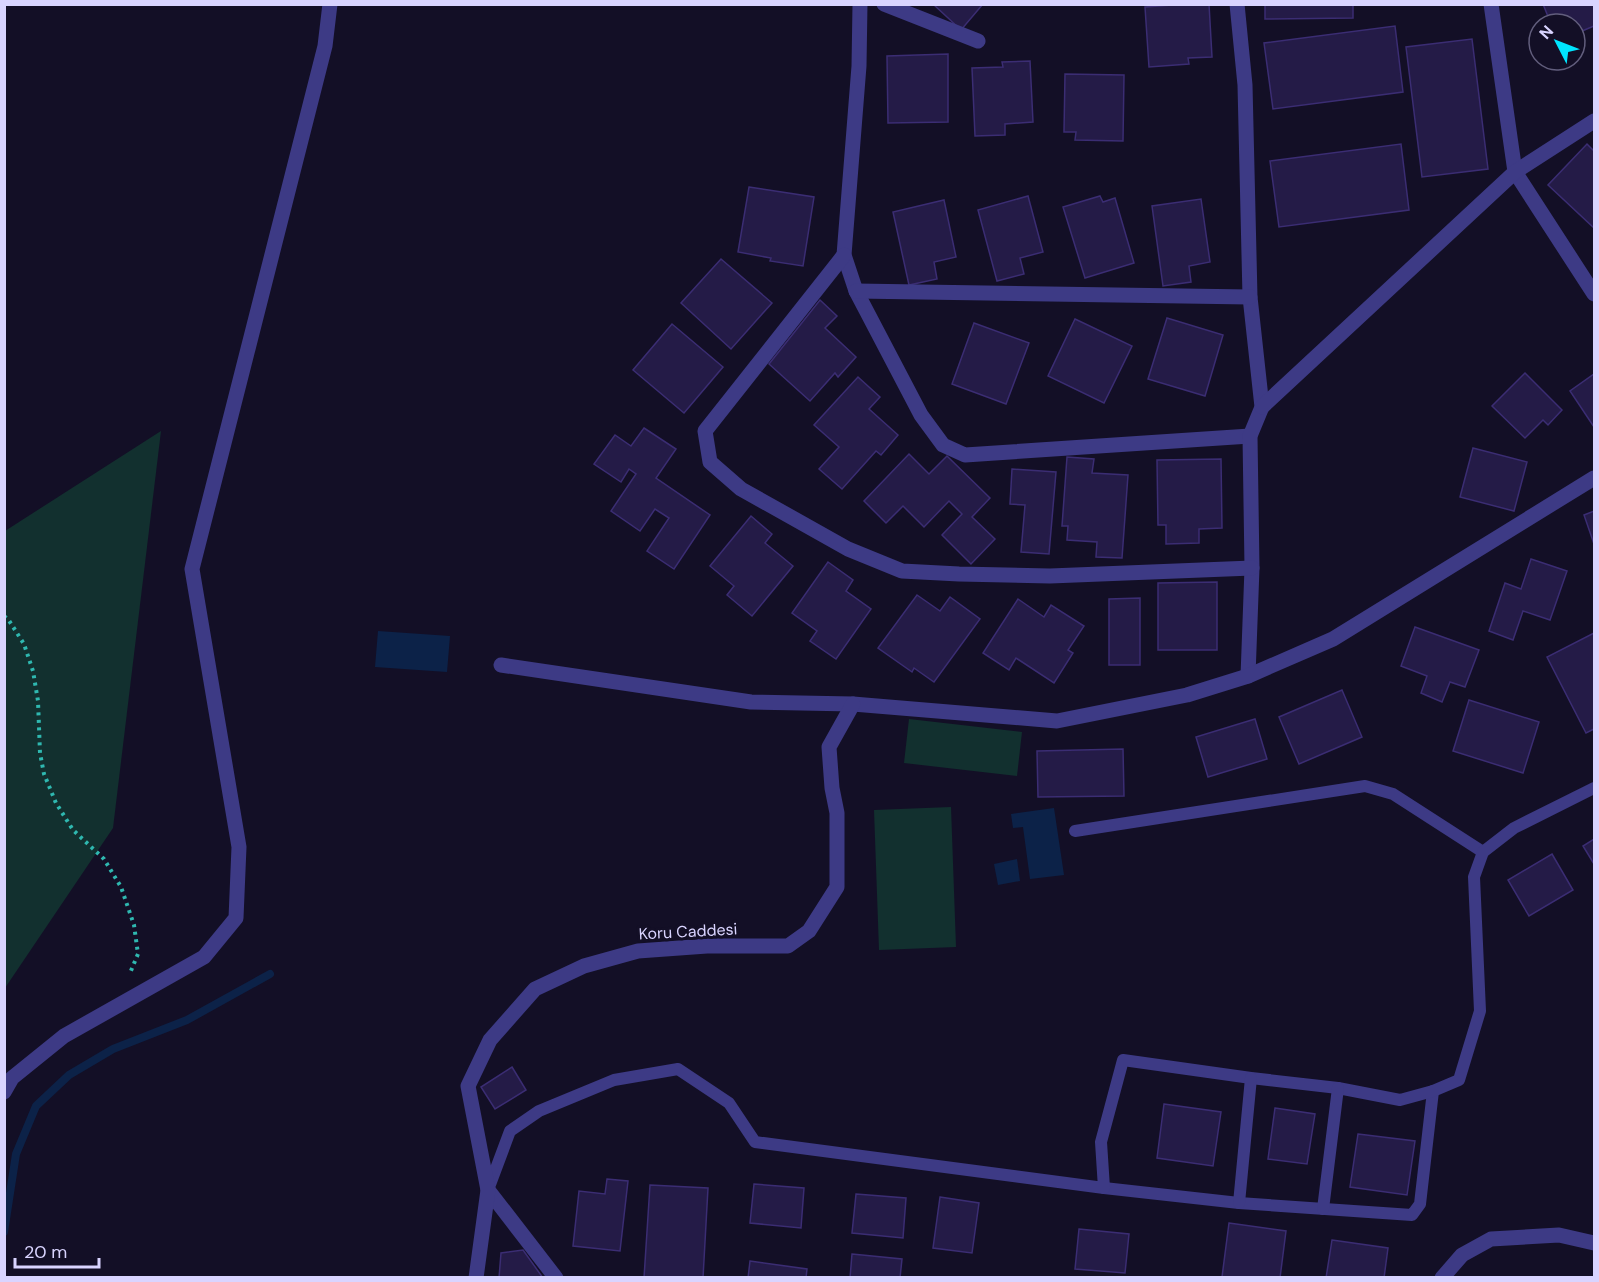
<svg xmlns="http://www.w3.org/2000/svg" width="1599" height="1282" font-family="'DM Sans',sans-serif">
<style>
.green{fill:#12302f}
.water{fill:#0c2248}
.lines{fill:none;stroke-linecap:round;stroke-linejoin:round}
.stream{stroke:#0c2248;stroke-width:8}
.building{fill:#241b47;stroke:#3b2d73;stroke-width:1.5}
.path{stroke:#2fb8b0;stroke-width:4;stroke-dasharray:3 4.5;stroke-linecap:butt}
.service{stroke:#3d3a85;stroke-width:12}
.minor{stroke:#3d3a85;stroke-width:15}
.labels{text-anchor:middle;stroke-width:6;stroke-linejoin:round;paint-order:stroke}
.street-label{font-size:16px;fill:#d9d4ff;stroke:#130f26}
</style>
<rect width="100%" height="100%" fill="#130f26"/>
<g class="green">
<polygon points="161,431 113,828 5,988 5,531"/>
<polygon points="909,719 1022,732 1017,776 904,763"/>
<polygon points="951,807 956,947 879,950 874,810"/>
</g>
<g class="water">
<polygon points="378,631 450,636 447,672 375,667"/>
<polygon points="1054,808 1064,875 1030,879 1023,827 1013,828 1011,814"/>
<polygon points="1017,859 1020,881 998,885 994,864"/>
</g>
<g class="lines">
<polyline class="stream" points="4,1232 16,1154 36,1106 69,1075 113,1049 187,1020 270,974"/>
</g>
<g class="building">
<polygon points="933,4 983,4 961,30"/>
<polygon points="1186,4 1209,4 1212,57 1188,58 1189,64 1149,67 1145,7"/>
<polygon points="1265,4 1353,4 1353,18 1265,19"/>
<polygon points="1543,4 1594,4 1594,26 1575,34 1575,24 1551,24"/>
<polygon points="1395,26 1403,92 1273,109 1264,43"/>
<polygon points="1472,39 1488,169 1422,177 1406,47"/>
<polygon points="948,54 948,122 888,123 887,56"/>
<polygon points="1030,61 1033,122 1005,124 1005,135 975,136 972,68 1003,67 1002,62"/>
<polygon points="1065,74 1124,75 1123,141 1075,140 1076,132 1064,132"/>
<polygon points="1401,144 1409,210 1279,227 1270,161"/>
<polygon points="1587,144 1594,151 1594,228 1548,185"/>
<polygon points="749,187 814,197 803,266 770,261 771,258 738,252"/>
<polygon points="1028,196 1043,252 1020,258 1024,274 997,281 978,210"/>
<polygon points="1100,196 1103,202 1115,198 1134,263 1085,278 1063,207"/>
<polygon points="1201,199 1210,262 1189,266 1191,282 1163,286 1152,206"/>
<polygon points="944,200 956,257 934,262 937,279 909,285 893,212"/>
<polygon points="721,259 772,303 731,349 681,303"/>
<polygon points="820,300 837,316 825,328 856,357 838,377 835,373 810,401 769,364"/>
<polygon points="1167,318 1223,335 1205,396 1148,379"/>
<polygon points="1075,319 1132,346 1104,403 1048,376"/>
<polygon points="974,323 1029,343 1006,404 952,384"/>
<polygon points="672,324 723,367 684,413 633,370"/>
<polygon points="1525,373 1562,410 1548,425 1543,420 1525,438 1492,406"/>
<polygon points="1594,374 1594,427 1570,391"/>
<polygon points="858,377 880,397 869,409 898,435 881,455 876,451 842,489 819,469 839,447 814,425"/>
<polygon points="644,428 676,449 656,478 710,515 674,569 647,551 669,518 655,509 640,531 611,511 636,474 629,469 621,482 594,464 615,435 631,446"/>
<polygon points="1473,448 1527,462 1514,511 1460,497"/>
<polygon points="909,454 929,474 947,456 990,498 972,517 995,539 971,564 942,535 962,514 949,501 924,527 903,506 886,523 864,501"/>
<polygon points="1067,457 1094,459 1092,473 1128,475 1122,558 1096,557 1097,542 1067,540 1068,526 1062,526"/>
<polygon points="1221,459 1222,528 1199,529 1199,543 1166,544 1166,525 1158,525 1157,460"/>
<polygon points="1012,469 1056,472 1049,554 1021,552 1025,505 1010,504"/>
<polygon points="1594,511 1594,544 1584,515"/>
<polygon points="751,516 772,534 765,543 793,566 752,616 727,595 734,586 710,566"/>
<polygon points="1531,559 1567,571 1550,620 1523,611 1513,640 1489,631 1505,583 1521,589"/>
<polygon points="828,562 853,580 846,591 871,609 836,659 810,641 817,631 792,613"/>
<polygon points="1217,582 1217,650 1158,650 1158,583"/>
<polygon points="917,595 940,611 950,597 980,619 934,682 914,668 912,672 878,648"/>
<polygon points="1140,598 1140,665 1109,665 1109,599"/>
<polygon points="1018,599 1044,617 1051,605 1084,626 1068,650 1073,653 1054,683 1016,658 1009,670 983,653"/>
<polygon points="1415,627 1479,650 1465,687 1450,682 1442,702 1421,693 1427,676 1401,666"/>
<polygon points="1594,633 1594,729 1586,733 1547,657"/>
<polygon points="1342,690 1362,737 1299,764 1279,717"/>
<polygon points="1469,700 1539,722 1523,773 1453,751"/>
<polygon points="1255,719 1267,759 1208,777 1196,737"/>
<polygon points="1123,749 1124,796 1038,797 1037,751"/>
<polygon points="1594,839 1594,864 1583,846"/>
<polygon points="1552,854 1573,890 1529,916 1508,880"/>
<polygon points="512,1067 526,1090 495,1109 481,1087"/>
<polygon points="1164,1104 1221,1112 1213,1166 1157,1158"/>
<polygon points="1275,1108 1315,1114 1307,1164 1268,1159"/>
<polygon points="1358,1134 1415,1141 1407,1195 1350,1187"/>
<polygon points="607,1179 628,1181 620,1251 573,1246 579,1191 605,1194"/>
<polygon points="754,1184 804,1188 801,1228 750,1223"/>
<polygon points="650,1185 708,1188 703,1278 644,1278"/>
<polygon points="856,1194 906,1198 903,1238 852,1233"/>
<polygon points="940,1197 979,1203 972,1253 933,1248"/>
<polygon points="1229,1223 1286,1231 1280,1278 1222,1277"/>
<polygon points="1079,1229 1129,1234 1125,1273 1075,1269"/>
<polygon points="1332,1240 1388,1248 1384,1278 1326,1278"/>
<polygon points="523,1250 543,1278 499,1278 501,1253"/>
<polygon points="852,1254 902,1259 900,1278 850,1278"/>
<polygon points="750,1261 807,1269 806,1278 748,1278"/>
</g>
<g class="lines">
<polyline class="path" points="4,616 8,619 24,644 33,671 38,701 40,753 44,774 56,803 73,830 104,859 121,887 134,925 138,954 130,973"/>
<g class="service">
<polyline points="1075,831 1365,786 1393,794 1483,852"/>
<polyline points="1104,1188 1239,1203 1412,1215 1420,1204 1433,1091"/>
<polyline points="488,1190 510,1131 539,1111 614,1080 678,1069 729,1103 755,1142 1104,1188 1101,1142 1123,1060 1251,1078 1338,1088 1400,1100 1433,1091 1459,1080 1480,1011 1474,877 1483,852 1514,828 1594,788"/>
<polyline points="1239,1203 1251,1078"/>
<polyline points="1323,1209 1338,1088"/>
</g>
<g class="minor">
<polyline points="860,4 859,66 844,255 856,291 921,415 943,445 965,455 1250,436"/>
<polyline points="884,4 978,41"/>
<polyline points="1237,4 1245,85 1250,297 1262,407 1250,436 1252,568 1248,676"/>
<polyline points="1491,4 1515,172 1594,294"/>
<polyline points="844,255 705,431 710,462 741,489 848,549 902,571 959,574 1050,576 1252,568"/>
<polyline points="856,291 1250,297"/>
<polyline points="1262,407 1515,172 1594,121"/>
<polyline points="501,665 751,702 853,704 1057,721 1187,695 1248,676 1333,639 1594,478"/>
<polyline points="4,1092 12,1078 64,1036 204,957 236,918 239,847 192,569 325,46 330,4"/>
<polyline points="488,1190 556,1278"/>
<polyline points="476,1278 488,1190 468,1086 490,1040 535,989 584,966 638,951 707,946 788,946 809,931 837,887 837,813 832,788 829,747 853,704"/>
<polyline points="1442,1278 1462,1255 1491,1239 1559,1235 1594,1243"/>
</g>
</g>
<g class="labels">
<g class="street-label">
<text transform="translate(688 931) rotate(-3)" y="6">Koru Caddesi</text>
</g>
</g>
<rect width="1599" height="1282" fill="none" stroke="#d9d4ff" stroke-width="12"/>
<g transform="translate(1557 42) rotate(312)"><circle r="28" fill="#130f26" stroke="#625e7d" stroke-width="1.5"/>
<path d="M0-4.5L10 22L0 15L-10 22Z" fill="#00e5ff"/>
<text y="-9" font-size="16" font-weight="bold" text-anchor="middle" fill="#d9d4ff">N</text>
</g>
<path d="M15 1258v9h84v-9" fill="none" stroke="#d9d4ff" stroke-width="3"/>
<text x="24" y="1258" font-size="18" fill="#d9d4ff" stroke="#130f26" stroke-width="4.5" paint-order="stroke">20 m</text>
</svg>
